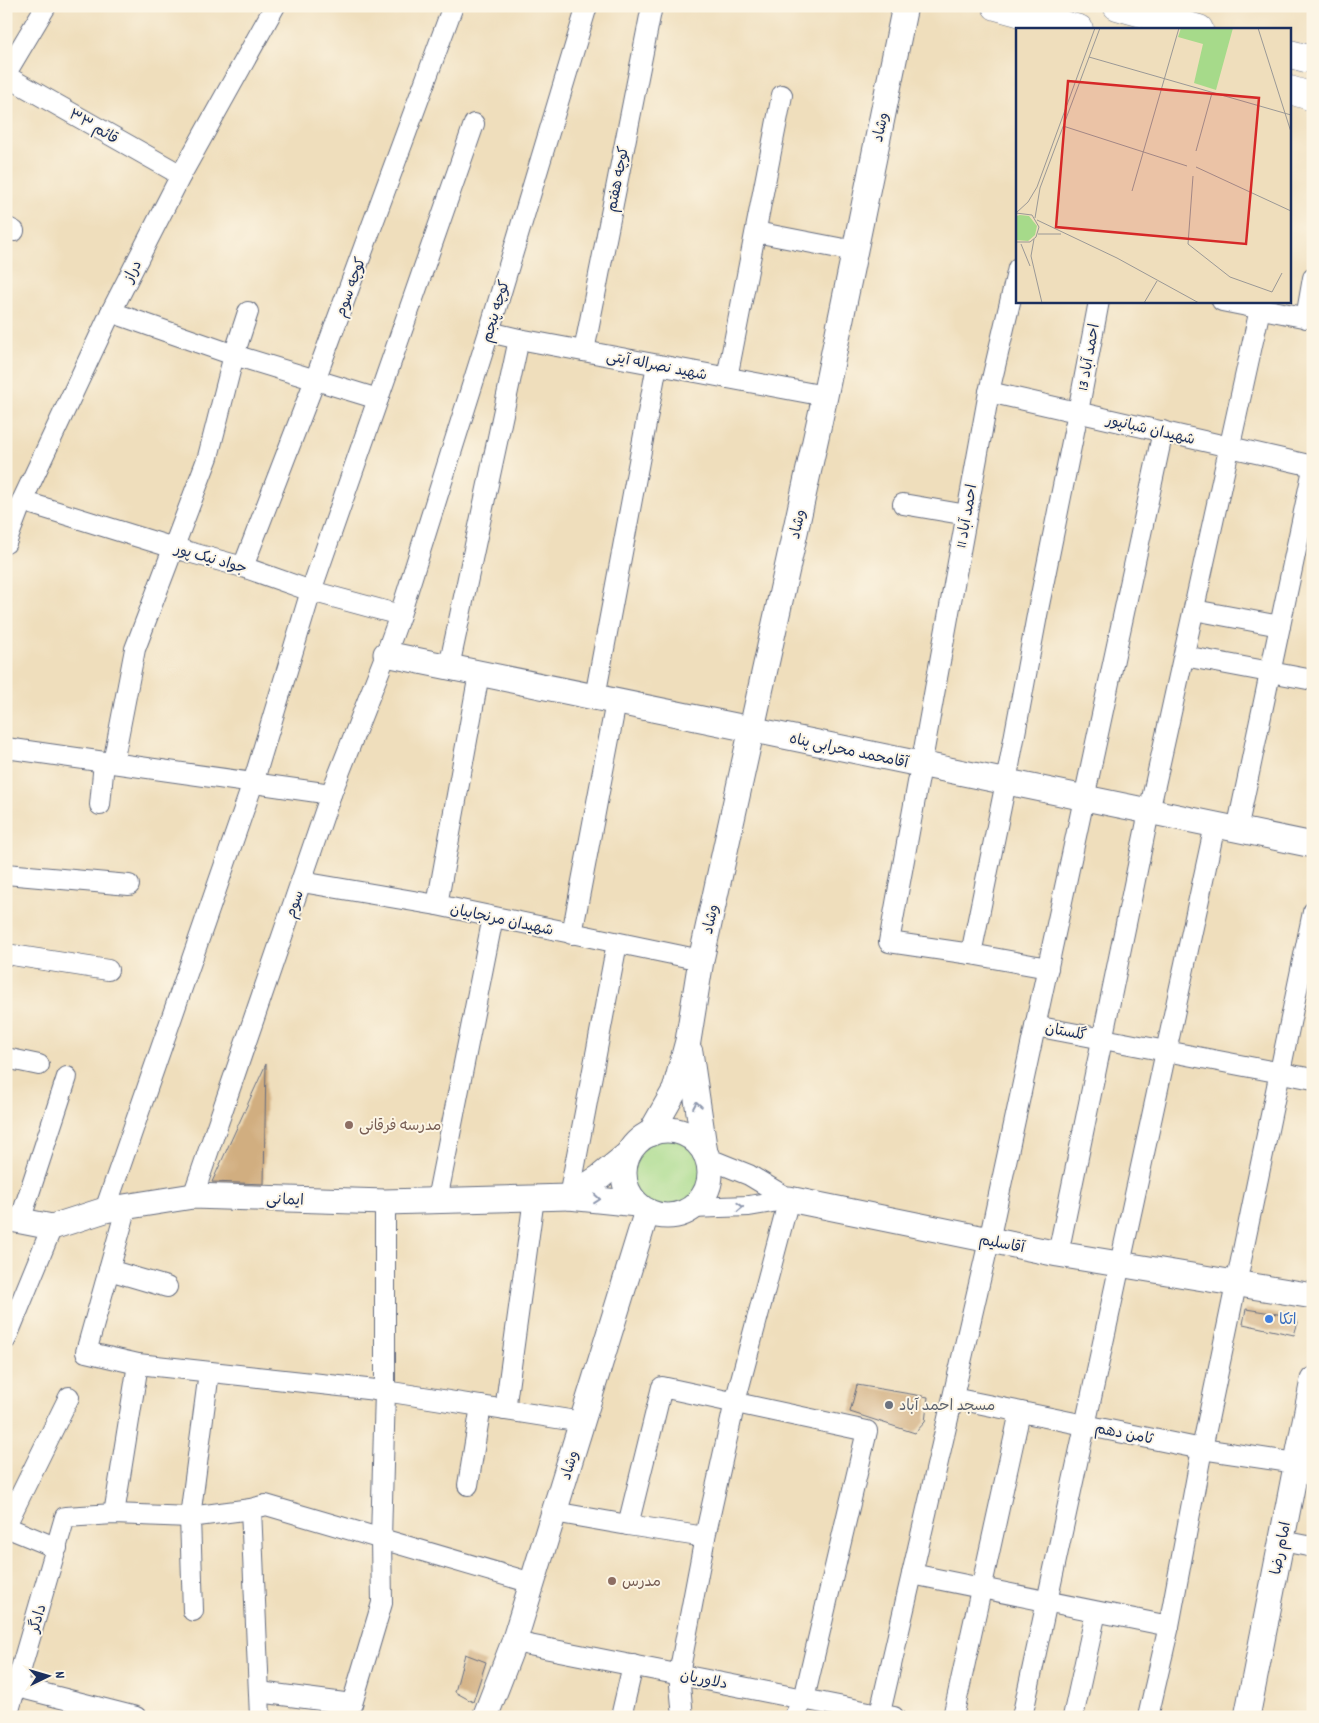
<svg xmlns="http://www.w3.org/2000/svg" width="1319" height="1723" font-family="Dekko,'Playpen Sans Arabic',sans-serif">
<style>
.green{fill:#a6da8a;stroke:#608474}
.building{fill:#d1ae80}
.lines{fill:none;stroke-linecap:round;stroke-linejoin:round}
.minor-casing{stroke:#656c7f;stroke-width:22}
.tertiary-casing{stroke:#656c7f;stroke-width:27}
.secondary-casing{stroke:#656c7f;stroke-width:29}
.minor{stroke:#fff;stroke-width:20}
.tertiary{stroke:#fff;stroke-width:25}
.secondary{stroke:#fff;stroke-width:28}
.oneway{stroke:#8d97ae}
.education-dot{fill:#8d6e63;stroke:#fcf5e5;stroke-width:2}
.shop-dot{fill:#3f7fe0;stroke:#fcf5e5;stroke-width:2}
.worship-dot{fill:#6b7280;stroke:#fcf5e5;stroke-width:2}
.labels{text-anchor:middle;stroke-width:4;stroke-linejoin:round;paint-order:stroke}
.street-label{font-size:15px;fill:#1b2f5e;stroke:#fcf5e5}
.education-label{font-size:15px;fill:#785e54;stroke:#fcf5e5;text-anchor:start}
.shop-label{font-size:15px;fill:#366cbe;stroke:#fcf5e5;text-anchor:start}
.worship-label{font-size:15px;fill:#5b616d;stroke:#fcf5e5;text-anchor:start}
.inset-road{fill:none;stroke:#9a9896;stroke-width:1}
.view{fill:#d62828;fill-opacity:0.15;stroke:#d62828;stroke-width:2.5}
.inset-edge{fill:none;stroke:#1b2f5e;stroke-width:2.5}
</style>
<rect width="100%" height="100%" fill="#fcf5e5"/>
<filter id="ink" filterUnits="userSpaceOnUse"><feTurbulence type="fractalNoise" baseFrequency=".02" numOctaves="2"/><feDisplacementMap in="SourceGraphic" scale="10" xChannelSelector="R" yChannelSelector="G"/><feConvolveMatrix kernelMatrix="1 2 1 2 8 2 1 2 1" color-interpolation-filters="sRGB"/></filter>
<filter id="wash" filterUnits="userSpaceOnUse"><feTurbulence type="fractalNoise" baseFrequency=".0096" numOctaves="4" result="noise"/><feDisplacementMap in="SourceGraphic" scale="20" xChannelSelector="R" yChannelSelector="G"/><feGaussianBlur stdDeviation="1.12" result="paint"/><feColorMatrix in="noise" values="0 0 0 0 0 0 0 0 0 0 0 0 0 0 0 0 0 1.4 0 .05"/><feComposite in="paint" operator="in"/></filter>
<g filter="url(#wash)">
<rect width="100%" height="100%" fill="#efdebc"/>
<path class="green" d="M 666,1136 L 678,1138 L 707,1158 C 699,1172 705,1188 692,1200 C 677,1217 652,1213 637,1198 C 623,1184 627,1158 641,1146 C 648,1139 657,1138 666,1136 Z"/>
<g id="blocks">
<g class="building">
<polygon points="266,1064 264,1184 212,1182"/>
<polygon points="1246,1309 1290,1316 1298,1322 1294,1335 1243,1324"/>
<polygon points="857,1385 928,1397 925,1422 915,1433 850,1412"/>
<polygon points="465,1654 486,1662 473,1702 455,1692"/>
</g>
</g>
</g>
<g filter="url(#ink)">
<use href="#blocks" fill-opacity="0" stroke="#656c7f" stroke-width="1"/>
<g class="lines">
<defs>
<g id="minor">
<polyline points="6,73 46,6"/>
<polyline points="6,76 181,175"/>
<polyline points="6,227 14,231"/>
<polyline points="756,232 854,251"/>
<polyline points="1018,268 989,392 889,942 971,954 1048,968"/>
<polyline points="1222,301 1313,319"/>
<polyline points="111,312 234,355 378,399"/>
<polyline points="1306,318 1313,278"/>
<polyline points="489,332 519,339 825,396"/>
<polyline points="584,351 652,6"/>
<polyline points="727,378 782,95"/>
<polyline points="989,392 1313,466"/>
<polyline points="22,501 174,548 243,567 311,591 400,615"/>
<polyline points="903,504 967,515"/>
<polyline points="6,543 22,501 111,312 181,175 275,6"/>
<polyline points="243,567 315,380 453,6"/>
<polyline points="1194,610 1280,626"/>
<polyline points="1184,656 1313,680"/>
<polyline points="449,667 519,339"/>
<polyline points="595,697 657,365"/>
<polyline points="6,748 331,794"/>
<polyline points="113,763 135,649 208,457 234,355 248,312"/>
<polyline points="100,805 104,762"/>
<polyline points="1237,830 1313,469"/>
<polyline points="6,874 129,885"/>
<polyline points="302,882 437,905 701,960"/>
<polyline points="437,905 479,674"/>
<polyline points="572,934 616,702"/>
<polyline points="6,954 108,970"/>
<polyline points="971,954 1006,782 1038,610 1078,412 1099,301"/>
<polyline points="1035,1026 1313,1079"/>
<polyline points="6,1058 39,1065"/>
<polyline points="707,1158 749,1175 789,1199"/>
<polyline points="193,1196 331,794 386,654 400,615 489,332 587,6"/>
<polyline points="569,1197 617,943"/>
<polyline points="437,1200 493,917"/>
<polyline points="127,1206 86,1352 138,1364 385,1391 582,1422"/>
<polyline points="691,1208 749,1206 789,1199"/>
<polyline points="105,1210 253,783 311,591 474,124"/>
<polyline points="20,1221 67,1077"/>
<polyline points="1058,1254 1149,812 1260,309"/>
<polyline points="109,1270 167,1287"/>
<polyline points="6,1339 52,1227"/>
<polyline points="953,1398 1202,1449 1296,1463"/>
<polyline points="505,1410 534,1198"/>
<polyline points="468,1485 481,1406"/>
<polyline points="251,1509 260,1717"/>
<polyline points="554,1512 628,1525 662,1387 867,1431 804,1699 794,1717"/>
<polyline points="114,1514 138,1364"/>
<polyline points="6,1525 69,1397"/>
<polyline points="628,1525 705,1537"/>
<polyline points="6,1527 57,1548"/>
<polyline points="1282,1541 1313,1547"/>
<polyline points="912,1574 1169,1626"/>
<polyline points="193,1611 190,1517 209,1372"/>
<polyline points="514,1642 894,1717"/>
<polyline points="6,1684 136,1717"/>
<polyline points="259,1692 352,1704 382,1603 381,1539 385,1391 385,1202"/>
<polyline points="7,1717 65,1517 114,1514 190,1517 251,1509 266,1505 532,1583"/>
<polyline points="621,1717 633,1665"/>
<polyline points="683,1717 679,1674 705,1537 735,1402 789,1199"/>
<polyline points="879,1717 989,1241 1163,431"/>
<polyline points="953,1717 1020,1412"/>
<polyline points="1022,1717 1215,825"/>
<polyline points="1073,1717 1096,1612"/>
<polyline points="1148,1717 1169,1626 1202,1449 1313,912"/>
</g>
<g id="tertiary">
<polyline points="386,654 1313,845"/>
<polyline points="690,1052 705,1153"/>
<circle cx="667" cy="1173" r="43"/>
<polyline points="650,1134 675,1090 688,1041 701,960 825,396 905,6"/>
<polyline points="628,1154 600,1177 569,1197 637,1204"/>
<polyline points="789,1199 1058,1254 1313,1296"/>
<polyline points="6,1218 52,1227 105,1210 193,1196 385,1202 569,1197"/>
<polyline points="485,1717 514,1642 647,1211"/>
<polyline points="1247,1717 1313,1380"/>
</g>
<g id="secondary">
<polyline points="996,6 1079,29"/>
<polyline points="1117,6 1199,29"/>
<polyline points="1290,54 1313,60"/>
<polyline points="1290,90 1313,97"/>
</g>
</defs>
<use href="#minor" class="minor-casing"/>
<use href="#tertiary" class="tertiary-casing"/>
<use href="#secondary" class="secondary-casing"/>
<use href="#minor" class="minor"/>
<use href="#tertiary" class="tertiary"/>
<use href="#secondary" class="secondary"/>
</g>
<defs><path id="oneway-chevron" d="M-2-3.5L2.5 0L-2 3.5" fill="none" stroke-width="1.6" stroke-linecap="round" stroke-linejoin="round" transform="scale(1.25)"/></defs>
<g class="oneway">
<use href="#oneway-chevron" transform="translate(697 1105) rotate(-100)"/>
<use href="#oneway-chevron" transform="translate(597 1199) rotate(5)"/>
<use href="#oneway-chevron" transform="translate(740 1207) rotate(-2)"/>
</g>
</g>
<g class="education-dot">
<circle cx="349" cy="1125" r="5"/>
<circle cx="612" cy="1581" r="5"/>
</g>
<circle class="shop-dot" cx="1269" cy="1319" r="5"/>
<circle class="worship-dot" cx="889" cy="1405" r="5"/>
<g class="labels">
<g class="street-label">
<text transform="translate(94 126) rotate(30)" y="5">قائم ۳۳</text>
<text transform="translate(880 127) rotate(-78)" y="5">وشاد</text>
<text transform="translate(617 179) rotate(-79)" y="5">کوچه هفتم</text>
<text transform="translate(132 271) rotate(-63)" y="5">دراز</text>
<text transform="translate(350 287) rotate(-70)" y="5">کوچه سوم</text>
<text transform="translate(495 311) rotate(-73)" y="5">کوچه پنجم</text>
<text transform="translate(1088 357) rotate(-80)" y="5">احمد آباد 13</text>
<text transform="translate(657 365) rotate(11)" y="5">شهید نصراله آیتی</text>
<text transform="translate(1151 429) rotate(13)" y="5">شهیدان شبانپور</text>
<text transform="translate(966 516) rotate(-80)" y="5">احمد آباد 11</text>
<text transform="translate(797 524) rotate(-78)" y="5">وشاد</text>
<text transform="translate(211 558) rotate(16)" y="5">جواد نیک پور</text>
<text transform="translate(849 750) rotate(12)" y="5">آقامحمد محرابی پناه</text>
<text transform="translate(294 904) rotate(-71)" y="5">سوم</text>
<text transform="translate(502 919) rotate(12)" y="5">شهیدان مرنجابیان</text>
<text transform="translate(710 919) rotate(-78)" y="5">وشاد</text>
<text transform="translate(1066 1031) rotate(11)" y="5">گلستان</text>
<text transform="translate(285 1199) rotate(2)" y="5">ایمانی</text>
<text transform="translate(1002 1243) rotate(11)" y="5">آقاسلیم</text>
<text transform="translate(1124 1433) rotate(11)" y="5">ثامن دهم</text>
<text transform="translate(569 1465) rotate(-73)" y="5">وشاد</text>
<text transform="translate(1280 1548) rotate(-79)" y="5">امام رضا</text>
<text transform="translate(37 1618) rotate(-74)" y="5">دادگر</text>
<text transform="translate(704 1679) rotate(11)" y="5">دلاوریان</text>
</g>
<g class="education-label">
<text x="359" y="1130">مدرسه فرقانی</text>
<text x="622" y="1586">مدرس</text>
</g>
<g class="shop-label">
<text x="1279" y="1324">اتکا</text>
</g>
<g class="worship-label">
<text x="899" y="1410">مسجد احمد آباد</text>
</g>
</g>
<g transform="translate(1016 28)">
<rect width="275" height="275" fill="#efdebc"/>
<path d="M 165,0 L 217,0 L 200,62 L 178,55 L 187,16 L 162,9 ZM 4,187 L 13,188 L 21,198 L 19,207 L 12,213 L 0,212 L 0,188 Z" fill="#a6da8a"/>
<path class="inset-road" d="M 242,0 L 275,104M 73,29 L 275,87M 47,98 L 171,138M 180,123 L 196,65M 180,139 L 275,183M 177,148 L 172,216 L 214,249 L 256,264 L 266,245M 116,163 L 163,0M 0,185 L 12,174 L 21,159 L 79,0M 19,190 L 24,160 L 84,0M 21,192 L 101,230 L 183,275M 22,206 L 45,206M 18,211 L 15,228 L 26,275M 0,214 L 14,214 L 20,209 L 23,199 L 16,187 L 0,185M 5,216 L 14,238M 128,275 L 141,253"/>
<path class="view" d="M 52,53 L 243,70 L 230,216 L 40,199 Z"/>
<rect width="275" height="275" class="inset-edge"/>
</g>
<rect width="1319" height="1723" fill="none" stroke="#fcf5e5" stroke-width="25"/>
<g transform="translate(48 1676) rotate(85)" stroke="#fcf5e5" stroke-width="4" paint-order="stroke">
<path d="M0-4L9 19L0 12L-9 19Z" fill="#1b2f5e"/>
<text y="-8" font-size="14" font-weight="bold" text-anchor="middle" fill="#1b2f5e">N</text>
</g>
</svg>
